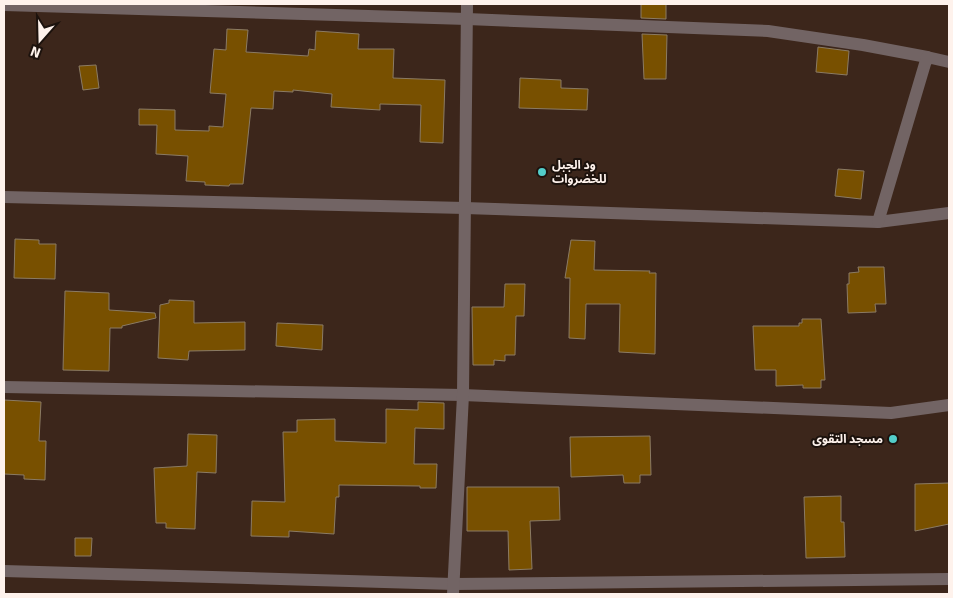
<svg xmlns="http://www.w3.org/2000/svg" width="953" height="598" font-family="Signika,'Noto Sans Arabic',sans-serif">
<style>
.building{fill:#785000;stroke:#8b7b64}
.lines{fill:none;stroke-linecap:round;stroke-linejoin:round}
.minor{stroke:#726464;stroke-width:12}
.poi-dot{fill:#53cdc9;stroke:#1c120d;stroke-width:2}
.labels{text-anchor:middle;stroke-width:4;stroke-linejoin:round;paint-order:stroke}
.poi-label{font-size:12px;font-weight:bold;fill:#fef2ec;stroke:#1c120d;text-anchor:start}
</style>
<rect width="100%" height="100%" fill="#3c261b"/>
<g class="building">
<polygon points="641,4 666,4 666,19 641,18"/>
<polygon points="227,29 248,30 246,52 308,56 309,49 315,50 316,31 359,34 358,49 394,49 393,78 445,80 443,143 420,142 421,105 380,104 380,110 331,107 332,94 293,90 293,92 274,91 273,109 251,108 243,184 230,184 229,186 205,185 205,182 186,181 188,156 156,154 157,125 139,125 139,109 175,110 175,130 209,131 209,126 223,127 226,94 210,93 214,49 226,50"/>
<polygon points="642,34 667,35 666,79 644,79"/>
<polygon points="818,47 849,51 847,75 816,72"/>
<polygon points="96,65 99,88 83,90 79,66"/>
<polygon points="520,78 561,80 561,88 588,89 587,110 519,108"/>
<polygon points="838,169 864,171 861,199 835,196"/>
<polygon points="15,239 39,240 39,244 56,244 55,279 14,278"/>
<polygon points="571,240 595,241 594,270 650,271 649,273 656,273 655,354 619,352 620,304 586,304 585,339 569,338 570,278 565,278"/>
<polygon points="858,267 884,267 886,304 875,304 876,312 848,313 847,284 849,284 849,273 859,272"/>
<polygon points="505,284 525,284 524,316 516,316 515,355 505,355 505,361 494,360 494,365 473,365 472,307 504,307"/>
<polygon points="65,291 109,293 109,310 155,313 156,318 122,326 122,328 110,328 109,371 63,370"/>
<polygon points="169,300 194,301 194,323 245,322 245,350 189,351 188,360 158,358 160,305 169,303"/>
<polygon points="802,319 821,319 825,380 821,380 821,388 803,388 803,385 776,386 776,370 755,370 753,326 799,326 799,323 802,323"/>
<polygon points="277,323 323,325 322,350 276,346"/>
<polygon points="4,400 41,402 39,441 46,441 45,480 24,479 24,475 4,474"/>
<polygon points="418,402 444,403 444,429 415,428 414,464 437,464 436,488 420,488 420,486 339,485 339,497 336,497 334,534 289,531 289,537 251,536 252,501 285,502 283,432 297,432 297,420 335,419 335,441 386,443 386,409 418,410"/>
<polygon points="188,434 217,435 216,473 197,472 195,529 166,528 166,523 156,523 154,468 187,466"/>
<polygon points="650,436 651,475 640,475 640,483 624,483 623,475 571,477 570,437"/>
<polygon points="949,483 949,524 915,531 915,484"/>
<polygon points="467,487 559,487 560,520 530,521 532,569 509,570 508,531 467,531"/>
<polygon points="841,496 841,522 844,522 845,557 806,558 804,497"/>
<polygon points="75,538 92,538 91,556 75,556"/>
</g>
<g class="lines">
<g class="minor">
<polyline points="4,5 467,19 768,31 863,45 927,57"/>
<polyline points="4,197 465,208 878,222 949,213"/>
<polyline points="878,222 927,57 949,62"/>
<polyline points="4,387 463,395 891,413 949,405"/>
<polyline points="4,571 453,584 949,579"/>
<polyline points="453,594 463,395 467,4"/>
</g>
</g>
<g class="poi-dot">
<circle cx="542" cy="172" r="5"/>
<circle cx="893" cy="439" r="5"/>
</g>
<g class="labels">
<g class="poi-label">
<text x="552" y="169">ود الجبل<tspan x="552" dy="14">للخضروات</tspan></text>
<text x="883" y="443" text-anchor="end">مسجد التقوى</text>
</g>
</g>
<rect width="953" height="598" fill="none" stroke="#fef2ec" stroke-width="10"/>
<g transform="translate(40 40) rotate(200)" stroke="#1c120d" stroke-width="4" paint-order="stroke">
<path d="M0-4L9 19L0 12L-9 19Z" fill="#fef2ec"/>
<text y="-8" font-size="14" font-weight="bold" text-anchor="middle" fill="#fef2ec">N</text>
</g>
</svg>
